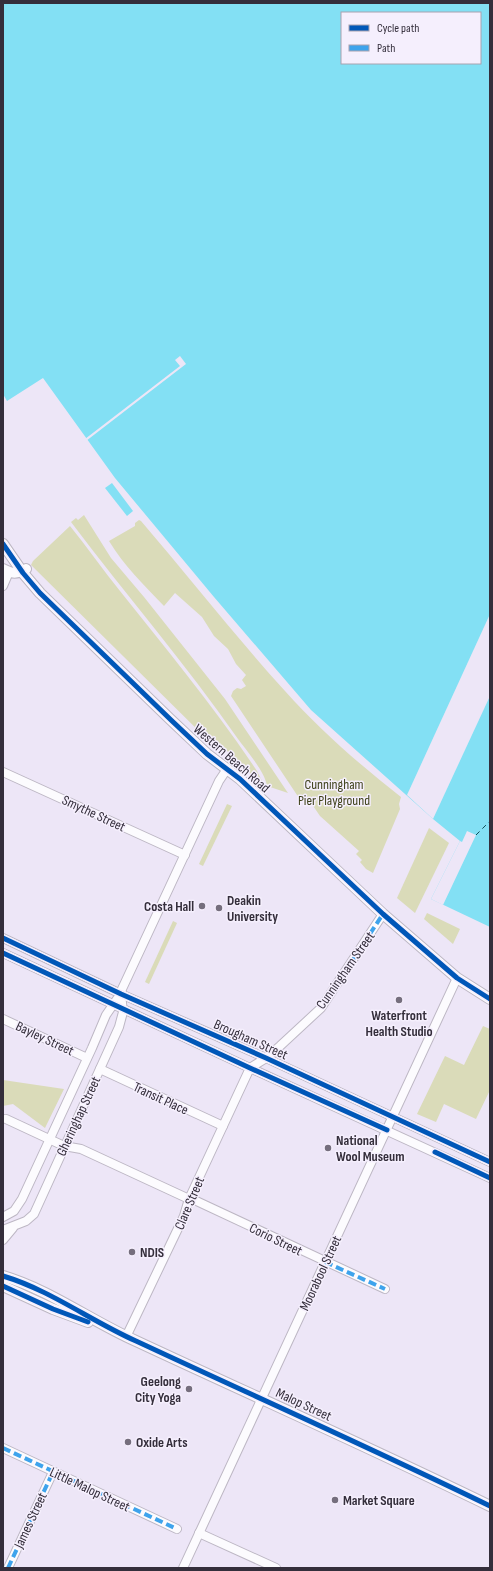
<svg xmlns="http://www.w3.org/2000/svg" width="493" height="1571" font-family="'Sofia Sans Condensed',sans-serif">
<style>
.green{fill:#dadbb9}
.water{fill:#83e0f4;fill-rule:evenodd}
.pier{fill:#ede6f7}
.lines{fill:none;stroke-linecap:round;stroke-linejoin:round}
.ferry{stroke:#114d56;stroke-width:1;stroke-dasharray:5 4;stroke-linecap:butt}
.minor-casing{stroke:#bdb7c4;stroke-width:10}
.tertiary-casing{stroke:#bdb7c4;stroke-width:12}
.minor{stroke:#fcfbfe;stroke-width:8}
.tertiary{stroke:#fcfbfe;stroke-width:10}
.quiet{stroke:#3ea3ec;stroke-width:4;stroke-dasharray:8 4;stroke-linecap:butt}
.cycleway-casing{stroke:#f5effd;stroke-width:8}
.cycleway{stroke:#0057b8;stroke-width:5}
.poi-dot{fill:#756e7d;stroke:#f5effd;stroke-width:1.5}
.labels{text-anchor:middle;stroke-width:3;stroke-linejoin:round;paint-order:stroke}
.street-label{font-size:14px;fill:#342e3b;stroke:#f5effd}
.park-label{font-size:14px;fill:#3c3f17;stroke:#f5effd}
.poi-label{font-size:14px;font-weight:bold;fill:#342e3b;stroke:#f5effd;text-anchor:start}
</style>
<rect width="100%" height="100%" fill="#ede6f7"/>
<g class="green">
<path d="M 84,515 L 111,558 L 144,597 L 225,699 L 288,793 L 267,786 C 265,772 247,751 238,739 C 186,664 126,595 71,522 L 76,518 L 78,520 Z"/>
<path d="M 139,520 L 141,521 C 189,577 235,636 285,691 C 320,730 360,765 401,797 L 399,804 L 400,809 L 373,873 L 366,869 L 360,862 L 362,860 L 356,854 L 359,851 L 320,816 L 305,794 L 299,798 L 231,696 L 233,691 L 237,688 L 241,689 L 246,686 L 242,680 L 246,675 L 236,664 L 228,649 L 214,636 L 202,617 L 175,593 L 164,606 C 144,585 124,566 109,541 L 135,526 L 135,523 Z"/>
<path d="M 70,526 C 87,547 103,570 120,591 C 167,650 215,708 257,771 L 262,781 L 262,785 L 220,744 L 216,748 L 31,565 L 33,561 Z"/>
<polygon points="227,804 232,806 203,866 199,864"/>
<polygon points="429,828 449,843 415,913 397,898"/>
<polygon points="427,913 460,929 453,944 424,919"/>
<polygon points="173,921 177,923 149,984 145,982"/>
<polygon points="483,1026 490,1029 490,1090 476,1119 444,1104 436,1122 417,1114 445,1056 464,1065"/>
<polygon points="3,1080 64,1089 45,1128 13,1104 3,1106"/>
</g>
<g class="water">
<path d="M 3,3 L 490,3 L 490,927 L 431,899 L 460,841 L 433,819 L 311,710 L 214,597 L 115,478 L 43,378 L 7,401 L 3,394 ZM 342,13 L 480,13 L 480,63 L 342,63 Z"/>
<polygon points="112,483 133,511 127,516 105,488"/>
</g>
<g class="pier">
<polygon points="180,356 186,364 86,441 85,439 180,366 175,360"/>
<polygon points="490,614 490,696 433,819 407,795"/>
<polygon points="467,831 476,835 443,905 431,899 460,841 462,842"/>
</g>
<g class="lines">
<polyline class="ferry" points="476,835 490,821"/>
<defs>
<g id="minor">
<polyline points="3,586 9,572"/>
<polyline points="3,772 185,855"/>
<polyline points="3,938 121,994 266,1058 490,1162"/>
<polyline points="3,953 250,1068 490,1178"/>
<polyline points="3,1019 87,1058"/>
<polyline points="100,1069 223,1126"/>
<polyline points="6,1119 64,1146 81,1149 189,1199"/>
<polyline points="190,1198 385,1289"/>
<polyline points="3,1217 14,1211 22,1199 92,1048 106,1015 117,999"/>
<polyline points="3,1230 26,1221 34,1214 119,1027 123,1012 121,994 122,989 219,781 227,769"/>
<polyline points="3,1240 13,1228"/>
<polyline points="126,1337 184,1216 189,1199 250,1068 266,1058 280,1046 321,1008 383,914"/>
<polyline points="3,1448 177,1529"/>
<polyline points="199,1533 276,1568"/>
<polyline points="8,1568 53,1472"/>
<polyline points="183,1568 457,978"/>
</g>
<g id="tertiary">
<polyline points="3,544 23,573 40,593 171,720 207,754 240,779 383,914 457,978 490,999"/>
<path d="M 3,569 C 12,574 17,574 26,569"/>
<path d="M 3,1276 C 50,1290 91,1321 136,1341 C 254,1396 373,1449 490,1506"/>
<polyline points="3,1286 53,1309 88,1322"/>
</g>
</defs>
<use href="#minor" class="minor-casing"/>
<use href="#tertiary" class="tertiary-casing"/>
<use href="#minor" class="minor"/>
<use href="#tertiary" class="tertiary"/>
<g class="quiet">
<polyline points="337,984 383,914"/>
<polyline points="325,1262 385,1289"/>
<polyline points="3,1448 177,1529"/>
<polyline points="8,1568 53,1472"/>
</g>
<defs>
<g id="cycleway">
<polyline points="3,544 23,573 40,593 171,720 207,754 240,779 383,914 457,978 490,999"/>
<polyline points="3,938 121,994 266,1058 490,1162"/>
<polyline points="3,953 250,1068 387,1130"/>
<polyline points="435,1152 490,1178"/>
<path d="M 3,1276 C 50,1290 91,1321 136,1341 C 254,1396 373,1449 490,1506"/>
<polyline points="3,1286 53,1309 88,1322"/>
</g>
</defs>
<use href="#cycleway" class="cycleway-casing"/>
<use href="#cycleway" class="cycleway"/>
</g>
<g class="poi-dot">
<circle cx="202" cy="906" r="4"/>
<circle cx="219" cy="908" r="4"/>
<circle cx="399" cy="1000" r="4"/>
<circle cx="328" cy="1148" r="4"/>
<circle cx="132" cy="1252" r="4"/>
<circle cx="189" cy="1389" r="4"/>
<circle cx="128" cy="1442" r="4"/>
<circle cx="335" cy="1500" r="4"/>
</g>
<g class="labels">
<g class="street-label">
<text transform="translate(232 758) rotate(41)" y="5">Western Beach Road</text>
<text transform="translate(94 813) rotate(25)" y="5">Smythe Street</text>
<text transform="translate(345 970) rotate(-55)" y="5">Cunningham Street</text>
<text transform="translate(45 1038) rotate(25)" y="5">Bayley Street</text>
<text transform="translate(251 1039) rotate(24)" y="5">Brougham Street</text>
<text transform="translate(161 1098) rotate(25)" y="5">Transit Place</text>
<text transform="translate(78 1116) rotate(-65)" y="5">Gheringhap Street</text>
<text transform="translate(189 1203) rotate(-67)" y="5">Clare Street</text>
<text transform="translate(276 1239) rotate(26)" y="5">Corio Street</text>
<text transform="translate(320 1273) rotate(-65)" y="5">Moorabool Street</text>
<text transform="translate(304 1404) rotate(25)" y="5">Malop Street</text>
<text transform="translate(90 1489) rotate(25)" y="5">Little Malop Street</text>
<text transform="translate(30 1520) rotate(-65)" y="5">James Street</text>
</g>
<g class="park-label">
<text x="334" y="789">Cunningham<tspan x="334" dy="16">Pier Playground</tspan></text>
</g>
<g class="poi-label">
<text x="227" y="905">Deakin<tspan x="227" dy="16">University</tspan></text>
<text x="194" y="911" text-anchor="end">Costa Hall</text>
<text x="399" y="1020" text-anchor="middle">Waterfront<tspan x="399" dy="16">Health Studio</tspan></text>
<text x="336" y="1145">National<tspan x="336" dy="16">Wool Museum</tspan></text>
<text x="140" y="1257">NDIS</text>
<text x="181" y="1386" text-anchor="end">Geelong<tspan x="181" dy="16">City Yoga</tspan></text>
<text x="136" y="1447">Oxide Arts</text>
<text x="343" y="1505">Market Square</text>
</g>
</g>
<rect width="493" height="1571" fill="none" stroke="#342e3b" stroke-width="8"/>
<rect x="341" y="12" width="140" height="52" fill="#f5effd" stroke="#a8a2af"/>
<rect x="349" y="25" width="20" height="6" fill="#0057b8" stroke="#a8a2af"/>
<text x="377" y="32" font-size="12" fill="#342e3b">Cycle path</text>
<rect x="349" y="45" width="20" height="6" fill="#3ea3ec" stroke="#a8a2af"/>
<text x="377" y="52" font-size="12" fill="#342e3b">Path</text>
</svg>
